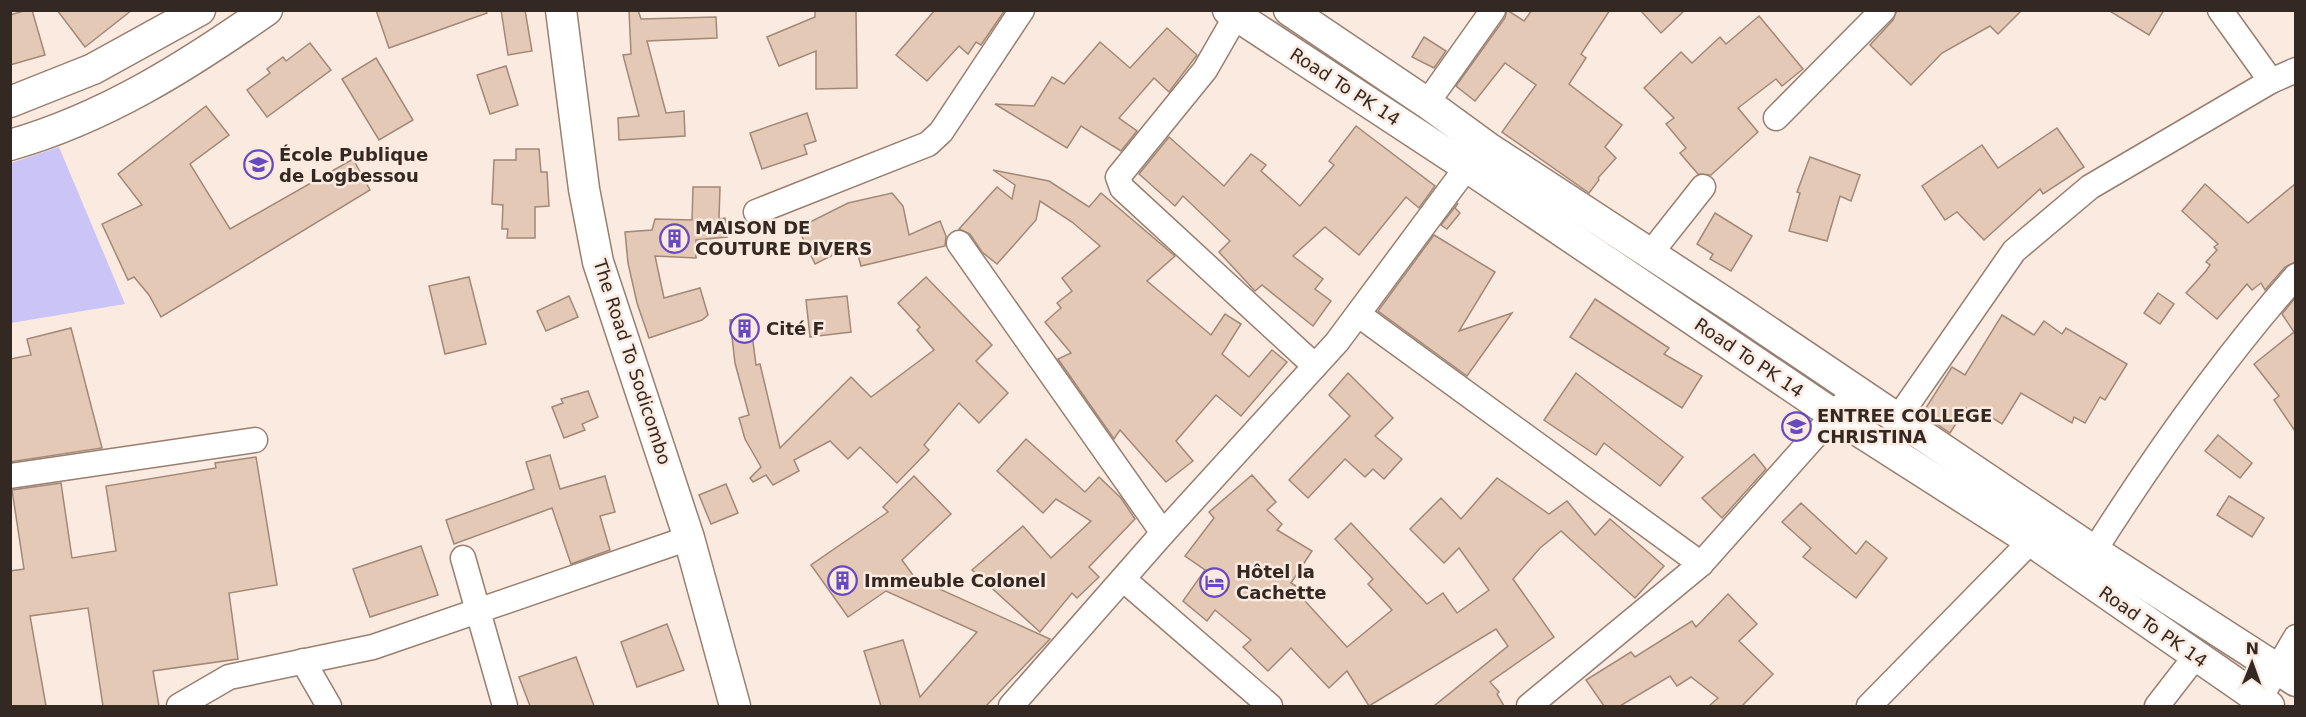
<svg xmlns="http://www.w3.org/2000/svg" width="2306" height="717" font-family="'DejaVu Sans',sans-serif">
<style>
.green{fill:#cbc5f7}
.building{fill:#e4c9b7;stroke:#a28877;stroke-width:1.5}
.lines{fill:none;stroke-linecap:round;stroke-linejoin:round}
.minor-casing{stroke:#987f6f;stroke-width:27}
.major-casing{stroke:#987f6f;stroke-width:33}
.minor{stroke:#fff;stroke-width:24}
.major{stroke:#fff;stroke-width:30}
.labels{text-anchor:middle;stroke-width:5;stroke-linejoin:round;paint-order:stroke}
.street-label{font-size:18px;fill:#342922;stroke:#fbeadf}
.poi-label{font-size:18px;font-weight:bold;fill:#342922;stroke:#fbeadf;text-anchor:start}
</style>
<rect width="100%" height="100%" fill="#fbeadf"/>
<polygon class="green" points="59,147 125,304 11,323 11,163"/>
<g class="building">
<polygon points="27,10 32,10 45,55 10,65 10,15"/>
<polygon points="57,10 132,10 85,47"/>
<polygon points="376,10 486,10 487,13 389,48"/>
<polygon points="501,10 525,10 532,51 508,55"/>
<polygon points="629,10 638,10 641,19 716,17 717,38 647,41 666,113 684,111 685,136 619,140 618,118 639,116 623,55 631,54"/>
<polygon points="815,10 856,10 857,88 816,89 816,51 779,66 767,37 815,17"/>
<polygon points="935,10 1005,10 981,45 976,42 968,54 959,46 927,81 896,55"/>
<polygon points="1507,10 1524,21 1532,10 1610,10 1581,54 1586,58 1569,84 1622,125 1605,147 1616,158 1598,178 1599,180 1589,193 1502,132 1536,85 1505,63 1475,101 1456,86 1505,18"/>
<polygon points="1640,10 1685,10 1661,33"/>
<polygon points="1897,10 2022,10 1998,34 1990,26 1942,53 1911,85 1870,45 1893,20"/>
<polygon points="2108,10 2164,10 2149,35"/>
<polygon points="1759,16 1803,69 1782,86 1776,79 1738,108 1758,132 1711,175 1698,174 1680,153 1686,148 1666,124 1674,118 1644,88 1681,52 1692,63 1720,37 1726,44"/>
<polygon points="1167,28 1197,55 1169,92 1154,78 1119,118 1137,131 1121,151 1081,126 1067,148 995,104 1034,106 1052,77 1064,84 1100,42 1130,68"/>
<polygon points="1424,37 1446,51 1434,68 1412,57"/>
<polygon points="310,43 331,70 267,117 247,90 270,73 267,69 283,57 286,61"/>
<polygon points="376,58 413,120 379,140 342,79"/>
<polygon points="506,66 518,105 490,114 477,75"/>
<polygon points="206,106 229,135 190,164 230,229 353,159 370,190 161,317 149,295 134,277 128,280 102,224 142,205 118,174"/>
<polygon points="807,113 816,141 804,145 807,154 762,169 750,133"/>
<polygon points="1356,126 1435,186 1419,208 1406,197 1359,255 1325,227 1293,256 1323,279 1315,289 1331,301 1313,326 1262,285 1255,291 1219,252 1230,241 1183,196 1175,206 1139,174 1169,137 1224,186 1251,154 1266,165 1261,171 1300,206 1334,165 1329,161"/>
<polygon points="2057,128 2084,167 2043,194 2040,189 1984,240 1957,212 1945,220 1922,186 1982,145 1998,168"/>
<polygon points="516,149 539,149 541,172 547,172 549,206 535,207 535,238 507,238 508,229 502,229 503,205 492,204 494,160 516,160"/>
<polygon points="1810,157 1860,175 1851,201 1840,196 1827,241 1789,231 1800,193 1797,192"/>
<polygon points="993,170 1049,181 1089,207 1101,193 1175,256 1147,281 1211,335 1225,314 1241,324 1222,354 1249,377 1272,350 1287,362 1241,416 1216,395 1176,441 1193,461 1166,482 1120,430 1114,439 1058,359 1071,353 1045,322 1061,308 1057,303 1072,291 1062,278 1100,246 1072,222 1040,201 1036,220 997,264 982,252 970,234 959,229 997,187 1012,199 1015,185"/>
<polygon points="2205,184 2248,223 2295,184 2295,262 2285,267 2265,290 2261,283 2252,290 2247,284 2217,319 2186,293 2206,271 2210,265 2206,262 2217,250 2214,247 2218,244 2182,211"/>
<polygon points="693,187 720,187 719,219 725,218 727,237 696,240 696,258 655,256 664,298 700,288 708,315 702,320 649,338 637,303 628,263 625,232 652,230 655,219 692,220"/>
<polygon points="892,193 903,206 909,235 940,221 946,236 945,246 861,266 855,244 815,264 798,228 848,203"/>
<polygon points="1458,203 1455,208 1460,213 1447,229 1441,225"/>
<polygon points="1715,213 1752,236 1731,271 1710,259 1713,254 1697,244"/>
<polygon points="1434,235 1495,272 1459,331 1512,313 1467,376 1378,311"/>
<polygon points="469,277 486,344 445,354 429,286"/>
<polygon points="926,277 992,345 976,361 1008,393 979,423 959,403 924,445 929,450 897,483 860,447 848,459 830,441 794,460 799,471 773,485 766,475 753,482 750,478 761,467 745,439 739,418 749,415 735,363 730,320 750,318 756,365 760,364 780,448 851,377 871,397 934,350 917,330 920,327 898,303"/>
<polygon points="2158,293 2174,304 2160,324 2144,313"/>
<polygon points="569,296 578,317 546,331 537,311"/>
<polygon points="847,296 851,332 810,337 806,300"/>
<polygon points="2295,298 2295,431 2274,400 2279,396 2254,364 2294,332 2282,314"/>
<polygon points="1595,299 1669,348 1664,354 1702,376 1682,408 1570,337"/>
<polygon points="2002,315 2034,335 2044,321 2062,334 2066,328 2127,364 2105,400 2100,397 2085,423 2074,417 2072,423 2021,393 2002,424 1991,417 1987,422 1966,408 1950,433 1922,414 1952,367 1965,375"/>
<polygon points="71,328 102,448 10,462 10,359 31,355 27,339"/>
<polygon points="1348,373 1393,418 1375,436 1402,459 1384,479 1373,469 1365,477 1345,459 1308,498 1289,480 1350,416 1329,395"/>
<polygon points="1576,373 1683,457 1660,486 1604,443 1596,455 1544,420"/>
<polygon points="588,391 598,417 582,424 585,430 564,438 552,407 563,403 561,399"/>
<polygon points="2218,435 2252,463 2240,478 2205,451"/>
<polygon points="1026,439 1085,492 1099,477 1121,498 1135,519 1089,567 1099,577 1077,598 1072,593 1040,632 972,570 1023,526 1051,558 1091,521 1056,499 1043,513 997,471"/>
<polygon points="1754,454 1766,469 1722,518 1702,498"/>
<polygon points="550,455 560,489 605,476 615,512 600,516 610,550 571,564 552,508 454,544 446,520 534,489 526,462"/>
<polygon points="256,457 277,585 229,593 238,659 153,671 159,706 103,706 88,608 30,616 46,706 10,706 10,571 24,569 12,490 61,483 72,558 116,551 106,486 216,468 215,463"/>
<polygon points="1252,475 1276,502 1267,510 1282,524 1277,530 1312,551 1291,583 1309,594 1305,601 1347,647 1392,610 1368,584 1373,579 1335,539 1351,523 1427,604 1443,593 1457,613 1489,590 1459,548 1444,563 1410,529 1441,498 1461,519 1497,478 1549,514 1567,501 1595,535 1610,519 1664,566 1635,598 1561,531 1540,548 1513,579 1554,637 1490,682 1499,692 1497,694 1504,706 1434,706 1508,646 1496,629 1369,706 1347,671 1329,688 1291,648 1268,671 1243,647 1251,640 1215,610 1207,621 1183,601 1205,570 1185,556 1214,518 1209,512"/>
<polygon points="914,476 951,514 902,560 915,578 1050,639 986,706 881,706 864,651 903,640 920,697 977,632 886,591 848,617 811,565 888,512 883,507"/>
<polygon points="726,484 738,513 711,524 699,495"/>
<polygon points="2229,496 2264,518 2252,537 2217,515"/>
<polygon points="1801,503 1856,554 1866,541 1887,558 1856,598 1803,557 1811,548 1782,522"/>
<polygon points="421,546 438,595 370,617 353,569"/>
<polygon points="1728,594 1757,624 1739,641 1773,674 1742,706 1709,706 1718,698 1691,677 1677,686 1670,676 1620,706 1604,706 1586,680 1631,652 1635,657 1692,621 1696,627"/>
<polygon points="667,624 684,670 637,687 621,642"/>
<polygon points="576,657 594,706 530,706 519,677"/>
</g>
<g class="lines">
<defs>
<g id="minor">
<polyline points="2220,10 2271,81"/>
<polyline points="1236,16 1205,70 1118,177 1122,188 1315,366"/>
<polyline points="1427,103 1493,10"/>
<polyline points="1776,118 1883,10"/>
<polyline points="756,212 928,144 941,132 1022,10"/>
<polyline points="959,243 1163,533"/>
<polyline points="1650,254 1703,187"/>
<polyline points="1359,315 1701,564"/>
<polyline points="1898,418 2014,251 2090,187 2271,81 2296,70"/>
<polyline points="10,476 255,440"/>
<path d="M 2094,551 C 2155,455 2221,361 2296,276"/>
<polyline points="463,558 505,706"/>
<polyline points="1123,579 1270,706"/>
<polyline points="303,661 329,706"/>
<polyline points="2259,700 2296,637"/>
<polyline points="179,706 229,677 373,647 689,538"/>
<polyline points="1011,706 1163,533 1337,342 1467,167"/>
<polyline points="1529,706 1701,564 1855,391"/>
<polyline points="1869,706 2031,541"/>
<polyline points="2157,706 2195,657"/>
</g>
<g id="major">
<polyline points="561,10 584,189 598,262 689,538 735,706"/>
<polyline points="1228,10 1467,167 1834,415 2031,541 2269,706"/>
<polyline points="1289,10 1427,103 1490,149 1738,311 2094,551 2296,681"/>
<polyline points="10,102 93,69 200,10"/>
<path d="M 10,145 C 105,118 187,66 267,10"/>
</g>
</defs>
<use href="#minor" class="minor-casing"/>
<use href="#major" class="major-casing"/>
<use href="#minor" class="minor"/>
<use href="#major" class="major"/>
</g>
<defs>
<symbol id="school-ring" viewBox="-11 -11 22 22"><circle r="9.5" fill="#fbeadf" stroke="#6749c2" stroke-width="1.5"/><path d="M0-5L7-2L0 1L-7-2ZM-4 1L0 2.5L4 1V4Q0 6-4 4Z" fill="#6749c2"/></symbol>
<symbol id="building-ring" viewBox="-11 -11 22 22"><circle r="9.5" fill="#fbeadf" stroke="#6749c2" stroke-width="1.5"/><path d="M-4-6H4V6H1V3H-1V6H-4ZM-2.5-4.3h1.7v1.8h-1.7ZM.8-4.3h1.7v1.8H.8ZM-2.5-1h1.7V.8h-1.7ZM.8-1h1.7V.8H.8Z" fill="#6749c2"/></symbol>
<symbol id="hotel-ring" viewBox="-11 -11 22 22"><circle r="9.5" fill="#fbeadf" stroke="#6749c2" stroke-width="1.5"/><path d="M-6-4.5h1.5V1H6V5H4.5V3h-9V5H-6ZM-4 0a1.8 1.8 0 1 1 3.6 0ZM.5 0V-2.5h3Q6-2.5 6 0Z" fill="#6749c2"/></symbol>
</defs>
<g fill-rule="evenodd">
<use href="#school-ring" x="242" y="148" width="33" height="33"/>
<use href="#building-ring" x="658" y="222" width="33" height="33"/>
<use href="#building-ring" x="728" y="312" width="33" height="33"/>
<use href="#school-ring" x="1780" y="410" width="33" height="33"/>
<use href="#building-ring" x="826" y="564" width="33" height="33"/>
<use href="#hotel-ring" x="1198" y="566" width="33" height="33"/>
</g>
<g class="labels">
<g class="street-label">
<text transform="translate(1345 87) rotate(33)" y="6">Road To PK 14</text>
<text transform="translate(1749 358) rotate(34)" y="6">Road To PK 14</text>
<text transform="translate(632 362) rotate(72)" y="6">The Road To Sodicombo</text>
<text transform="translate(2153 627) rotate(35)" y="6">Road To PK 14</text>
</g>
<g class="poi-label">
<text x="279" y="161">École Publique<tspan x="279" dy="21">de Logbessou</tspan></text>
<text x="695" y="234">MAISON DE<tspan x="695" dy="21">COUTURE DIVERS</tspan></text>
<text x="766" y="335">Cité F</text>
<text x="1817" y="422">ENTREE COLLEGE<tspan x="1817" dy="21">CHRISTINA</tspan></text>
<text x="1236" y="578">Hôtel la<tspan x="1236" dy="21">Cachette</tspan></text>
<text x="864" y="587">Immeuble Colonel</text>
</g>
</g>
<rect width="2306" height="717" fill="none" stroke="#342922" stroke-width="24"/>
<g transform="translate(2252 663) rotate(1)" stroke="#fbeadf" stroke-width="4.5" paint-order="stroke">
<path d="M0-4.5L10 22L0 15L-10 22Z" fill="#342922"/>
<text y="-9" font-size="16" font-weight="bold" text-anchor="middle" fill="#342922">N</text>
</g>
</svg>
